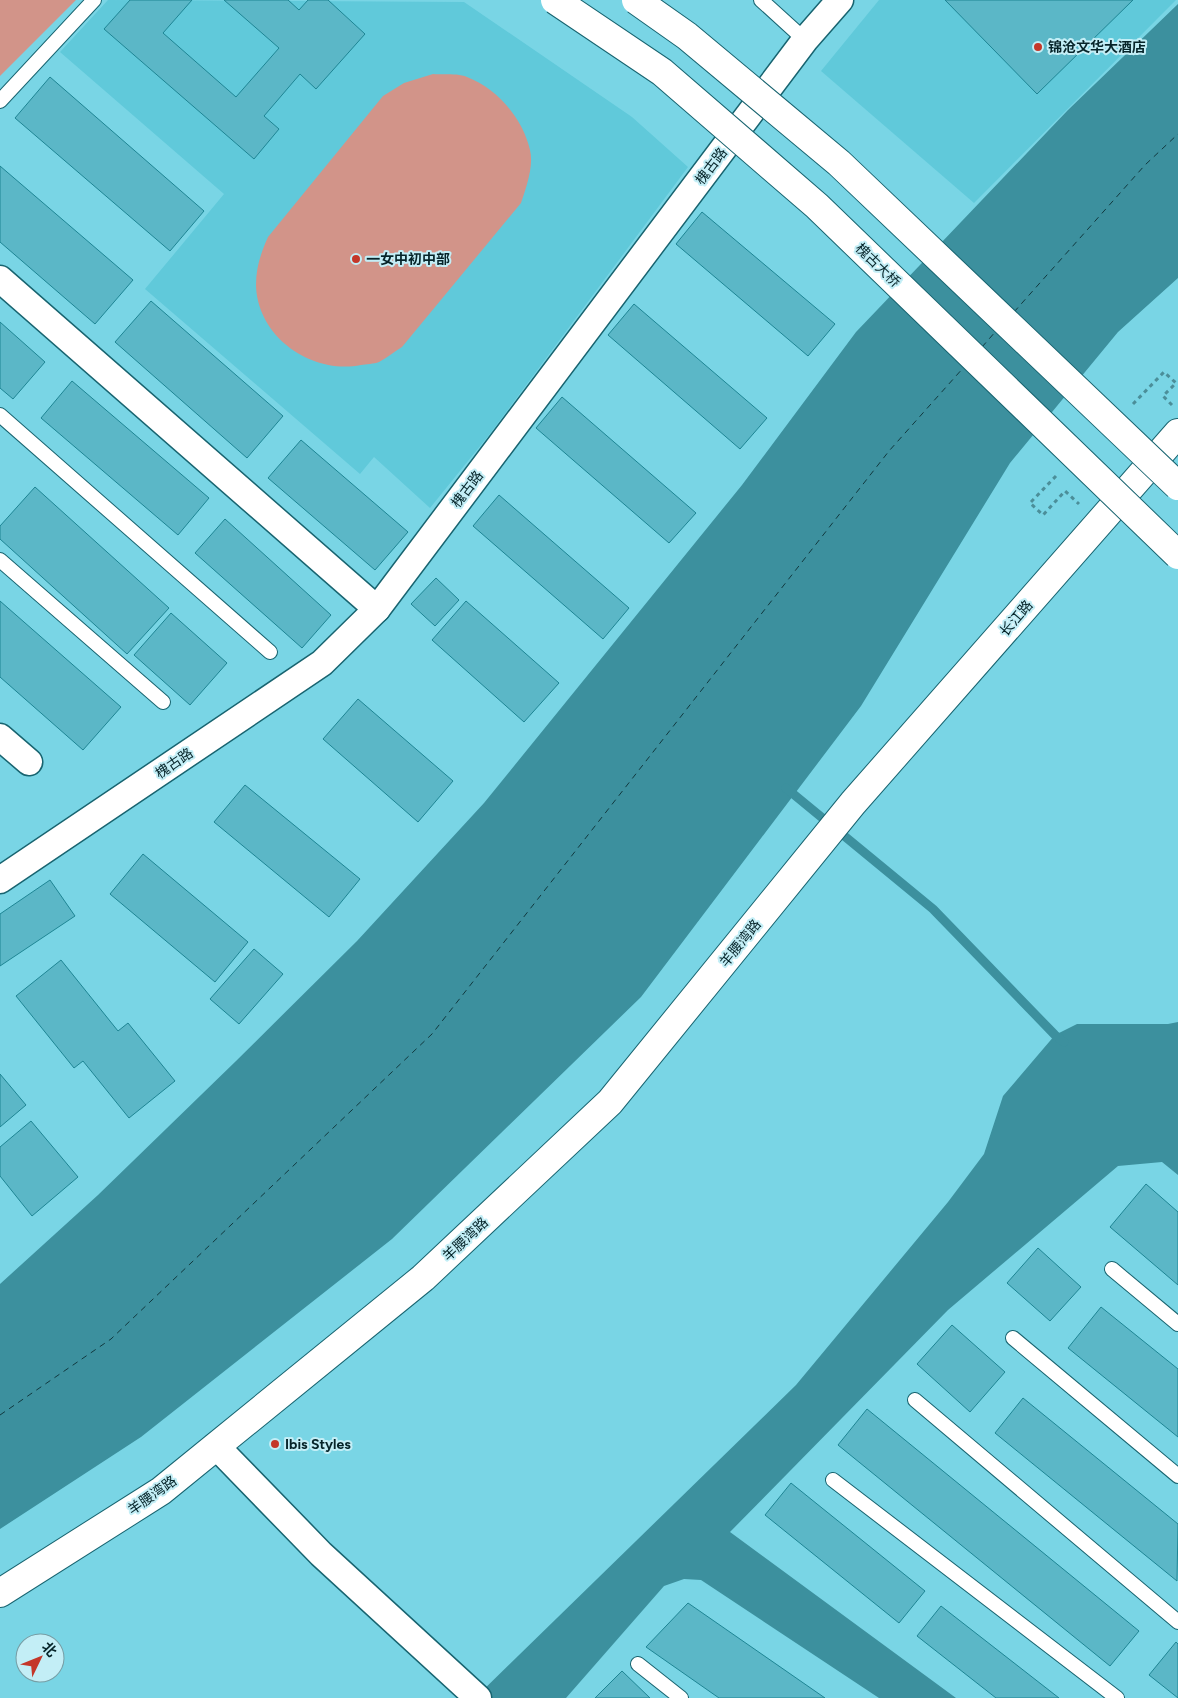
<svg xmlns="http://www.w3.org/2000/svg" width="1178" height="1698" font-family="Figtree,'Noto Sans SC',sans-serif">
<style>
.built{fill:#60c9da}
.green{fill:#d29489}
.water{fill:#3c909e}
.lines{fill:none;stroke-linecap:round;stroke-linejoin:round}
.stream{stroke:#3c909e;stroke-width:9}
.ferry{stroke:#11393f;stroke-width:1;stroke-dasharray:6 5;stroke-linecap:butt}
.building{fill:#5bb7c7;stroke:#1e8594}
.lane-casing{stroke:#186470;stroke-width:16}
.street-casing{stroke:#186470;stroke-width:29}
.secondary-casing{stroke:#186470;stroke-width:30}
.path{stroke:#4b8e99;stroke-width:3;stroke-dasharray:4 4;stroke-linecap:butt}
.lane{stroke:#fff;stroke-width:14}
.street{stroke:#fff;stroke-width:26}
.secondary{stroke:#fff;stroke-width:28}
.secondary-bridge-casing{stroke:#186470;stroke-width:30;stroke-linecap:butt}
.secondary-bridge{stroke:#fff;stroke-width:28}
.poi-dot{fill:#c43729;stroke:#c3eef6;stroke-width:2}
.labels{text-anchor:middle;stroke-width:4;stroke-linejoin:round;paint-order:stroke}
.poi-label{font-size:14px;font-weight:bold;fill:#062429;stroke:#c3eef6;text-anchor:start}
.street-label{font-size:14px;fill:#062429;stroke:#c3eef6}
</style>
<rect width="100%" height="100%" fill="#79d5e5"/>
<g class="built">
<polygon points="108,0 464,2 632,117 688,167 489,435 430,508 374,457 360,474 145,289 224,194 60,52"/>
<polygon points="879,0 1176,0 974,203 821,71"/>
</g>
<g class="green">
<polygon points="0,0 76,0 0,76"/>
<path d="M 433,74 C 443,75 458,73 467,77 C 498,89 523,119 530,150 C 534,166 526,188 521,203 L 402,347 C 395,351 387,358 379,362 C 374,364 366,364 361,365 C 312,375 257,337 256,285 C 256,267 261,253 268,237 L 383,96 L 404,83 Z"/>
</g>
<g class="water">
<polygon points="1178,4 1178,278 1118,332 1010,463 861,706 641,997 392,1239 141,1437 0,1529 0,1284 98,1195 236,1061 357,941 484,803 742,485 856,332 1068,110"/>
<polygon points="1178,1022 1178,1175 1162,1162 1118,1166 948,1310 730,1532 956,1698 879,1698 701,1580 684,1579 664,1586 566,1698 475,1698 796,1385 948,1202 984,1154 1003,1096 1055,1035 1077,1024 1168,1024"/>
</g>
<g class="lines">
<polyline class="stream" points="786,788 933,909 1055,1035 1064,1042"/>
<g class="ferry">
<polyline points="1014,312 1145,165 1178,134"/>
<polyline points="982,347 996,331"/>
<polyline points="0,1415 111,1339 432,1034 889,451 964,367"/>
</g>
</g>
<g class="building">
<polygon points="130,0 192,0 163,33 236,97 279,48 224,0 288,0 299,10 308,0 328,0 365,34 316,89 300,74 264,116 279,129 254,159 104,29"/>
<polygon points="945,0 1133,0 1037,94"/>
<polygon points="50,77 204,211 170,251 15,118"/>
<polygon points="0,166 133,280 95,324 0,242"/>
<polygon points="702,212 835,324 808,356 676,244"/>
<polygon points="151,301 283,416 247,458 115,342"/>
<polygon points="634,304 767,418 740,449 608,335"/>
<polygon points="0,322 45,362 13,399 0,388"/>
<polygon points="72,381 209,498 178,535 41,418"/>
<polygon points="562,397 696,513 669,543 536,428"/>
<polygon points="301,440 408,532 375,570 268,478"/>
<polygon points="35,487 169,608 127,654 0,539 0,526"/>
<polygon points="499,495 629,608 603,639 473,526"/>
<polygon points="225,519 331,615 302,648 195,553"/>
<polygon points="436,578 459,600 435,626 411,604"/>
<polygon points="0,601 121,707 83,750 0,677"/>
<polygon points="466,601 559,683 524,722 432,640"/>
<polygon points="171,613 227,663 190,705 134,655"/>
<polygon points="358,699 453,781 418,822 323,739"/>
<polygon points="245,785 360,879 329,917 214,822"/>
<polygon points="143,854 248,942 215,982 110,894"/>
<polygon points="50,880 75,916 0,966 0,914"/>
<polygon points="254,949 283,974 239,1024 210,999"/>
<polygon points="61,960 118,1031 128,1023 175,1081 129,1118 83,1061 74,1068 16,996"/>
<polygon points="0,1074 26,1105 0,1127"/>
<polygon points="31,1121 78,1177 32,1216 0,1176 0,1147"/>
<polygon points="1146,1184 1178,1212 1178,1285 1110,1227"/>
<polygon points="1038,1248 1081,1287 1050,1321 1007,1283"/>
<polygon points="1101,1307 1178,1369 1178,1437 1068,1348"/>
<polygon points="952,1325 1005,1372 970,1412 917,1364"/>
<polygon points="1023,1398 1178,1524 1177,1581 995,1433"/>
<polygon points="867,1409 1139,1631 1110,1666 838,1445"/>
<polygon points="791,1483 925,1591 899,1623 765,1515"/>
<polygon points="688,1603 825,1698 719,1698 646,1647"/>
<polygon points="941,1606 1059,1698 996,1698 917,1636"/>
<polygon points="1176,1642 1178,1644 1178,1698 1149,1675"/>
<polygon points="622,1671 650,1698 595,1698"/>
</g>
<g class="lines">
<defs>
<g id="lane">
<polyline points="761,0 805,40"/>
<polyline points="0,101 94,0"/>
<polyline points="0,415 270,652"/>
<polyline points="0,560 163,702"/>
<polyline points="1112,1269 1178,1324"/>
<polyline points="1013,1338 1178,1476"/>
<polyline points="915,1400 1178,1622"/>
<polyline points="833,1480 1117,1698"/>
<polyline points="638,1664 681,1698"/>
</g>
<g id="street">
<polyline points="0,279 377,609"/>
<polyline points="0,737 29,762"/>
<polyline points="0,880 322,663 377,609 805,40 840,0"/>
<polyline points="216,1446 321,1554 478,1698"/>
</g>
<polyline id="secondary" points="0,1593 161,1491 423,1278 610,1102 853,803 1178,433"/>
</defs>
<use href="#lane" class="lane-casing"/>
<use href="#street" class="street-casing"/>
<use href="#secondary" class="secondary-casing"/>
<g class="path">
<polyline points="1133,404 1164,372 1176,383 1163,396 1172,405"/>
<polyline points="1056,476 1030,503 1043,515 1065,491 1079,504"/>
</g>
<use href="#lane" class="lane"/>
<use href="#street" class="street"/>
<use href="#secondary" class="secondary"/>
<defs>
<g id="secondary-bridge">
<polyline points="555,0 662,72 817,206 1178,555"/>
<polyline points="636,0 687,36 839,163 1178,486"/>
</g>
</defs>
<use href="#secondary-bridge" class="secondary-bridge-casing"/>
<use href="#secondary-bridge" class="secondary-bridge"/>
</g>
<g class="poi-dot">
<circle cx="1038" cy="47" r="5"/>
<circle cx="356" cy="259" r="5"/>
<circle cx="275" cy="1444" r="5"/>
</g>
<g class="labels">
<g class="poi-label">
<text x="1048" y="52">锦沧文华大酒店</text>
<text x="366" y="264">一女中初中部</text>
<text x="285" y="1449">Ibis Styles</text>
</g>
<g class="street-label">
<text transform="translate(711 166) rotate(-53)" y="5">槐古路</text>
<text transform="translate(878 265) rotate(44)" y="5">槐古大桥</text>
<text transform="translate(467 489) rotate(-53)" y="5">槐古路</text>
<text transform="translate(1016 618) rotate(-49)" y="5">长江路</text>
<text transform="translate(174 763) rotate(-34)" y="5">槐古路</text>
<text transform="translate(740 943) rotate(-51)" y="5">羊腰湾路</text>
<text transform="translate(465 1239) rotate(-43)" y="5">羊腰湾路</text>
<text transform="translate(152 1495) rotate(-35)" y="5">羊腰湾路</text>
</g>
</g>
<g transform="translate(40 1658) rotate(47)"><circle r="24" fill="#c3eef6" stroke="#779da4"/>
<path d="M0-4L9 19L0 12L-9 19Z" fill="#c43729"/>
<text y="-8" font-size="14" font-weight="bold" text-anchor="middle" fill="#062429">北</text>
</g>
</svg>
